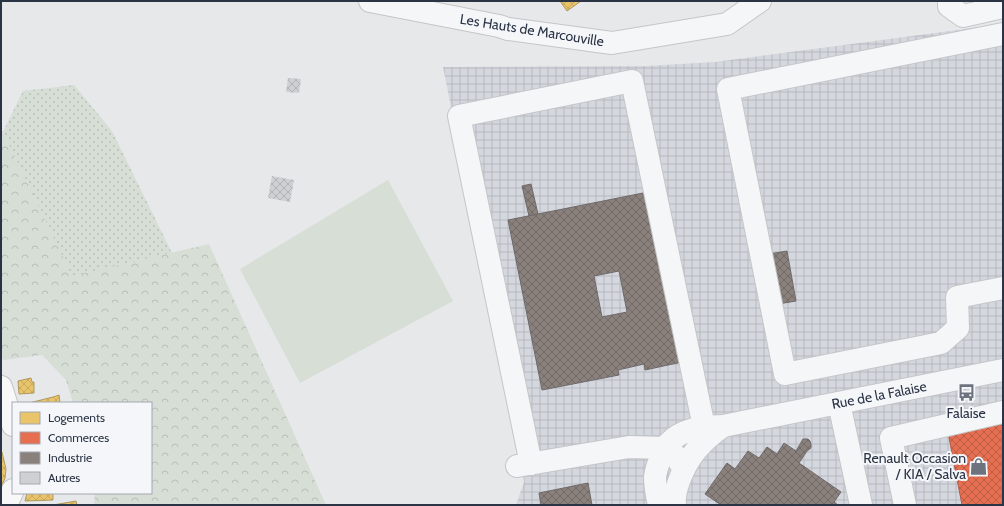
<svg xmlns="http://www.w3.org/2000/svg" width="1004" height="506" font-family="Cabin,sans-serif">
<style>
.industrial{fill:url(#industrial-grid)}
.grass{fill:url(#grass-dots)}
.forest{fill:url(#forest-crowns)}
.pitch{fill:#d6ded6}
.homes{fill:url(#homes-cross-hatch);stroke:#b0995f}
.shops{fill:url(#shops-cross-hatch);stroke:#af5d4d}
.industry{fill:url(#industry-cross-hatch);stroke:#6e6a6c;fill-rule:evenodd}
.building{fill:url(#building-cross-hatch)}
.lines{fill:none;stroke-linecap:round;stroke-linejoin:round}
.minor-casing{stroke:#c4c6c8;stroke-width:24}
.major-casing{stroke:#c2c5c8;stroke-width:24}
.minor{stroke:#f5f6f7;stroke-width:22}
.major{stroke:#f8f8f8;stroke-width:22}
.labels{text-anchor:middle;stroke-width:4;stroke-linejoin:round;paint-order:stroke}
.street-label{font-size:14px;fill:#2b3445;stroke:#f4f6f9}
.poi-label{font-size:14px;fill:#2b3445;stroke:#f4f6f9}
</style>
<defs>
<pattern id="industrial-grid" width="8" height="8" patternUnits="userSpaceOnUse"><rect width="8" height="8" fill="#d4d7dd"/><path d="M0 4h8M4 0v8" fill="none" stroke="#b6b9bf"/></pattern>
<pattern id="grass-dots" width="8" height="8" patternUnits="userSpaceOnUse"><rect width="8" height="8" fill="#d6ded6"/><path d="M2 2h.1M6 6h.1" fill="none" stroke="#b8bfb9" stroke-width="1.8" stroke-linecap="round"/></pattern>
<pattern id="forest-crowns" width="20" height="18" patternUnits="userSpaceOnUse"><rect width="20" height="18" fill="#d6ded6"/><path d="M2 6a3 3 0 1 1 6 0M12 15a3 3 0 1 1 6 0" fill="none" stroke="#b8bfb9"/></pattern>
<pattern id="homes-cross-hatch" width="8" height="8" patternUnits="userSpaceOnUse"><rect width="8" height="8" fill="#e9c46a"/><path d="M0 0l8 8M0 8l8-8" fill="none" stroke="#c8a95d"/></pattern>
<pattern id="shops-cross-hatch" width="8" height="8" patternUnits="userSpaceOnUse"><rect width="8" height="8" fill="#e76f51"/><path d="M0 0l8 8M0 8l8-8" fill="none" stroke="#bb5c45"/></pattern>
<pattern id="industry-cross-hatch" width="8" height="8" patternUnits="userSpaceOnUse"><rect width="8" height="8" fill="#8a817c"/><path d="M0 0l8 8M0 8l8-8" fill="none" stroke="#716a67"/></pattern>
<pattern id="building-cross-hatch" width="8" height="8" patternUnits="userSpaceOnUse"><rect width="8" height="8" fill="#ced0d3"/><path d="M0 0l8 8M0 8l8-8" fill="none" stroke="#b1b3b6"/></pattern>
</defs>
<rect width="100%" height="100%" fill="#e6e8ea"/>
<polygon class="industrial" points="1003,24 1003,505 516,505 524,482 519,449 443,67 646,66 715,62"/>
<polygon class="grass" points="74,85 112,131 172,253 72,277 3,132 23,91"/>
<polygon class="forest" points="1,130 3,132 72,276 209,244 326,505 94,505 95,493 151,493 151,403 73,403 66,380 42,355 3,360 1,354"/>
<polygon class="pitch" points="388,180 453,301 300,383 240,269"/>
<g class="homes">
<polygon points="560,1 581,1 567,11"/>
<polygon points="31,378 32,382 34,382 34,393 19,394 18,381"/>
<polygon points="59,395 60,403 29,403 53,397"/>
<polygon points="1,452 2,452 6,469 5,478 1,488"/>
<polygon points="27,493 53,493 53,500 25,501"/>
<polygon points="76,501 77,505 53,505"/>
</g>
<polygon class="shops" points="1003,417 1003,505 962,505 947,427"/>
<g class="industry">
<polygon points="531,184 538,214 529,216 522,186"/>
<path d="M 648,192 L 682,362 L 645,370 L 644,364 L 618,370 L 619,375 L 542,390 L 508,220 ZM 619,271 L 627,312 L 602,317 L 594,276 Z"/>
<polygon points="787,251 796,301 778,304 769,254"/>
<polygon points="803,439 808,439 810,441 811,444 811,448 807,451 799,463 841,492 834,502 838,505 721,505 705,494 727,463 735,469 748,451 759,458 767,447 777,454 784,443 796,451"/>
<polygon points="588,483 592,505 541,505 539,493"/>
</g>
<g class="building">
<polygon points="288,78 301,79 299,93 286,92"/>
<polygon points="272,176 294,180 290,202 268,198"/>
</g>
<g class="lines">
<defs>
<g id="minor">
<polyline points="370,1 499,26 508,29 612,43 727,24 760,1"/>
<polyline points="949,1 949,6 963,16 1003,7"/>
<polyline points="1003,34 728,89 785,374 941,343 958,328 957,297 1003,288"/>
<polyline points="839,403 861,505"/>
<polyline points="531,464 459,116 632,81 704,427"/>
<polyline points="517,466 629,447 665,448 675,455 684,469"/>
<path d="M 659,505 C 657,496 655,487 655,477 C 656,470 658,464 661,457 C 663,454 663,451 665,448 C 677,429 703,426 723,426 L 1003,370"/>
<path d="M 675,505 C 674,496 676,489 679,481 C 688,456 702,441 723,426"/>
<polyline points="905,505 891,438 1003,412"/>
</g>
<g id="major">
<polyline points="1,387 13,425"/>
<polyline points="6,505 13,490"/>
</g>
</defs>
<use href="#minor" class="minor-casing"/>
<use href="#major" class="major-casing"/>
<use href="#minor" class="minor"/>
<use href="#major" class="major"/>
</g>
<defs>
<symbol id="bus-bare" viewBox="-9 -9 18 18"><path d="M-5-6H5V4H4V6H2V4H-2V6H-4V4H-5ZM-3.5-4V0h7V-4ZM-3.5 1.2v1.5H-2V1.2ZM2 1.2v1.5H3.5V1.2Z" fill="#6c737f" stroke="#f4f6f9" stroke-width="2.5" paint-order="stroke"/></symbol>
<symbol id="shop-bare" viewBox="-9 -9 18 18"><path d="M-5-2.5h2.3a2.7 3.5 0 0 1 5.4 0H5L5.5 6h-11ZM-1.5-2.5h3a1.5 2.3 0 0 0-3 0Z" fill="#6c737f" stroke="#f4f6f9" stroke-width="2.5" paint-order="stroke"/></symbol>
</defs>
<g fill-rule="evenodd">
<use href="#bus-bare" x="954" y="380" width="25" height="25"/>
<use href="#shop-bare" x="966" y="454" width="25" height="25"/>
</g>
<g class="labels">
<g class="street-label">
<text transform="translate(532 30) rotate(9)" y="5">Les Hauts de Marcouville</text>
<text transform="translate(879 395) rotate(-11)" y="5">Rue de la Falaise</text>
</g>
<g class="poi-label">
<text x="966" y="418">Falaise</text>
<text x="966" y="463" text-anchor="end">Renault Occasion<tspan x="966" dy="16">/ KIA / Salva</tspan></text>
</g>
</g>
<rect width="1004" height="506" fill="none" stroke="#2b3445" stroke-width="4"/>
<rect x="12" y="402" width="140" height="92" fill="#f4f6f9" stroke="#a4a8b1"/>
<rect x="20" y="412" width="20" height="12" fill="#e9c46a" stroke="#a4a8b1"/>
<text x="48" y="422" font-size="12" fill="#2b3445">Logements</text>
<rect x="20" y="432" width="20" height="12" fill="#e76f51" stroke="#a4a8b1"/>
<text x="48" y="442" font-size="12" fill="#2b3445">Commerces</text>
<rect x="20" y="452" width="20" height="12" fill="#8a817c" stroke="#a4a8b1"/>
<text x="48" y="462" font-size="12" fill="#2b3445">Industrie</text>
<rect x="20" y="472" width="20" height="12" fill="#ced0d3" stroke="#a4a8b1"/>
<text x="48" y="482" font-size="12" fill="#2b3445">Autres</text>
</svg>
